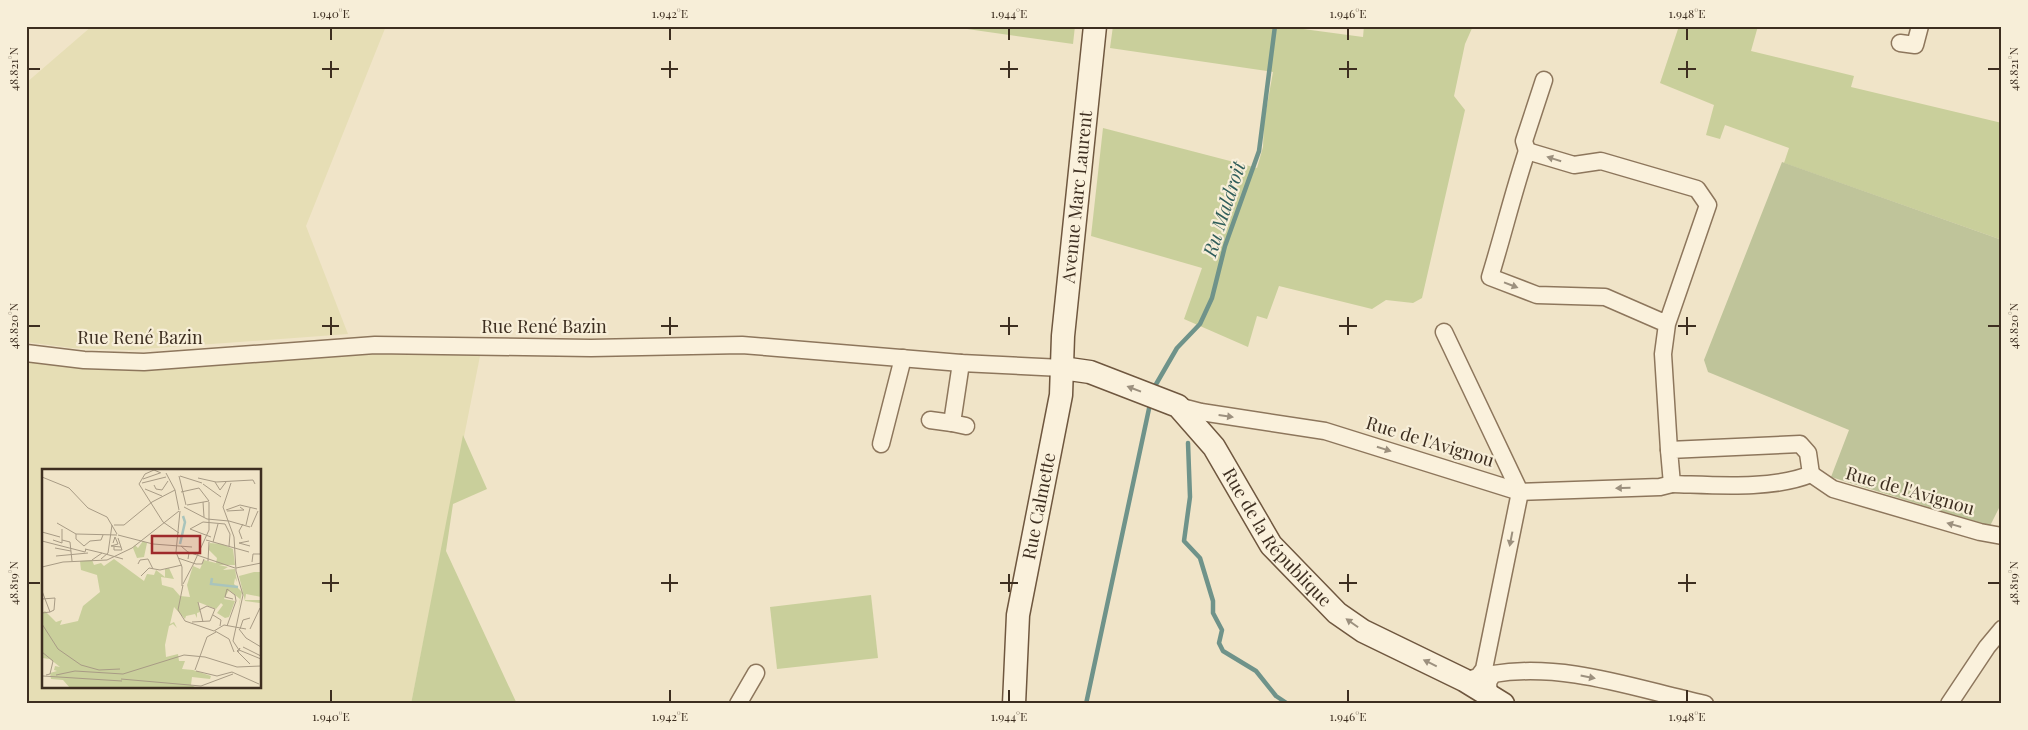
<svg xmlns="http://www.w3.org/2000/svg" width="2028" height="730" font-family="'Playfair Display',serif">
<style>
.farmland{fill:#e6deb5;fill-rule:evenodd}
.green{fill:#c9cf9b}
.cemetery{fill:#bfc49a}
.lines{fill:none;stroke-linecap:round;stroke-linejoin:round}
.stream{stroke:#6f938a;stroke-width:4.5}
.street-casing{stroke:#8d765c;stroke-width:19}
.secondary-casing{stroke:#6f573f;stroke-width:25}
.street{stroke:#faf1dc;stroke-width:16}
.secondary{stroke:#faf1dc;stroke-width:22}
.oneway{fill:#9c907e}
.ticks{fill:none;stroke:#3d2e20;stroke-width:2}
.labels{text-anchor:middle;stroke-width:4.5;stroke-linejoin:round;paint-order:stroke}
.street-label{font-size:18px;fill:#3d2e20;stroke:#f7eed8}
.water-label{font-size:19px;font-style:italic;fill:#2f5d5a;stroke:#f7eed8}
.inset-river{fill:none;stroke:#a9c4bc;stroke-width:2.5}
.inset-road{fill:none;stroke:#a89b85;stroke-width:1}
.view{fill:#9e2a2b;fill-opacity:0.15;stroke:#9e2a2b;stroke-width:2.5}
.inset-edge{fill:none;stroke:#3d2e20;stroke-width:2.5}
.neatline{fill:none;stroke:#3d2e20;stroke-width:2}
.ticks-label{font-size:12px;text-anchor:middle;fill:#3d2e20}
</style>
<rect width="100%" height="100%" fill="#f0e4c8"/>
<g class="farmland">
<polygon points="92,26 386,26 306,226 348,334 130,350 72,348 26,342 26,83"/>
<path d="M 358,351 L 481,351 L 411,704 L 26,704 L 26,358 ZM 44,470 L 260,470 L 260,686 L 44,686 Z"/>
</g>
<g class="green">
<polygon points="946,26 1075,26 1073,44"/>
<polygon points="1113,26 1281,26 1363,37 1364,26 1473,26 1465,44 1454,96 1465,110 1422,298 1413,303 1386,300 1372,309 1279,286 1267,319 1257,316 1248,347 1184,319 1202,268 1091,236 1103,128 1257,168 1263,147 1264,122 1273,72 1110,48"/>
<polygon points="1679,26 1758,26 1751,51 1854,76 1851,87 2002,123 2002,240 1784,163 1789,148 1725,125 1720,139 1706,135 1714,105 1660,83"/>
<polygon points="463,435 487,489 453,504 446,551 517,704 411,704"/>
<polygon points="871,595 878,658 777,669 770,607"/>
</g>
<polygon class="cemetery" points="1782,162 2002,240 2002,502 1990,526 1831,477 1849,430 1708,372 1704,360"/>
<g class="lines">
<g class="stream">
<polyline points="1155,386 1177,348 1200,324 1212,298 1225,246 1259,151 1275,26"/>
<polyline points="1188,443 1190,497 1184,541 1200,558 1213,601 1213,613 1222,630 1219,643 1223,651 1256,671 1276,696 1288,704"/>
<polyline points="1086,704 1150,404"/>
</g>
<defs>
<g id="street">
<polyline points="1900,43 1915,45 1920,26"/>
<polyline points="1527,151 1524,141 1544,80"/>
<path d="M 1667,324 L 1605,297 L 1537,295 L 1490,277 C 1503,235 1513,193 1527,151 L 1574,165 L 1601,161 L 1697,189 L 1708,205 L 1667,324 L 1663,354 L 1669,450"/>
<polyline points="1444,332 1520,492"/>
<polyline points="26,353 84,360 144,362 375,345 591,348 742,345 961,363 1062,368"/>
<polyline points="961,363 952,423 966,426"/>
<polyline points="1178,406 1201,412 1325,431 1520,492 1660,487 1672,484"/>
<polyline points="930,420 952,423"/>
<polyline points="881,444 903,358"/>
<path d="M 1800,444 L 1808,453 L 1811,474 C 1773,490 1713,485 1672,484 L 1669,450 Z"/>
<polyline points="1811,474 1833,489 1980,532 2002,536"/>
<polyline points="1471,679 1478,677 1484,669 1520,492"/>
<path d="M 1489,695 L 1488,682 L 1493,674 C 1565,662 1636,689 1705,704"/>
<polyline points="738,704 756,673"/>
<polyline points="1949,704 1987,647 2002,629"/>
</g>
<g id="secondary">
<path id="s1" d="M 1062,368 L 1090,372 L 1178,406 L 1214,447 L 1271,545 L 1337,613 L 1363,631 L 1464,680 L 1503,704"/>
<path id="s2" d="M 1014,704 L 1018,615 L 1061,395 L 1063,336 L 1095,26"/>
</g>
</defs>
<use href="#street" class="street-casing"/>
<use href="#secondary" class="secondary-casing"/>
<use href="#street" class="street"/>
<use href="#secondary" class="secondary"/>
</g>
<defs><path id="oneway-solid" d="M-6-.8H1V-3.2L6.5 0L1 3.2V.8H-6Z" transform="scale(1.25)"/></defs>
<g class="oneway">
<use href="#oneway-solid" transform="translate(1554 159) rotate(-163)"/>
<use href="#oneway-solid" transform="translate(1511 285) rotate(21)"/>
<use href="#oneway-solid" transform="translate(1134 389) rotate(-159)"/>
<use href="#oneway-solid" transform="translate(1226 416) rotate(8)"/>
<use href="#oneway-solid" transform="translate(1384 449) rotate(18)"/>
<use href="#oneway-solid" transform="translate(1623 488) rotate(179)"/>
<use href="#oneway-solid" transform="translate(1954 525) rotate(-164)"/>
<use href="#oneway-solid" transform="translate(1511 539) rotate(101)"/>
<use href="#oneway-solid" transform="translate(1352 623) rotate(-145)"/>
<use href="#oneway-solid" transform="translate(1430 663) rotate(-154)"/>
<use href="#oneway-solid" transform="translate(1588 677) rotate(11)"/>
</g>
<path class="ticks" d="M 331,28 L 331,40M 670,28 L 670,40M 1009,28 L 1009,40M 1348,28 L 1348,40M 1687,28 L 1687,40M 331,61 L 331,78M 670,61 L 670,78M 1009,61 L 1009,78M 1348,61 L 1348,78M 1687,61 L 1687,78M 28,69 L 40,69M 322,69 L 339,69M 661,69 L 678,69M 1000,69 L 1018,69M 1339,69 L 1357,69M 1678,69 L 1696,69M 1988,69 L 2000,69M 331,317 L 331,335M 670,317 L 670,335M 1009,317 L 1009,335M 1348,317 L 1348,335M 1687,317 L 1687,335M 28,326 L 40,326M 322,326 L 339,326M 661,326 L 678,326M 1000,326 L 1018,326M 1339,326 L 1357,326M 1678,326 L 1696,326M 1988,326 L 2000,326M 331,574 L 331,592M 670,574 L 670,592M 1009,574 L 1009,592M 1348,574 L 1348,592M 1687,574 L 1687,592M 28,583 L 40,583M 322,583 L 339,583M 661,583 L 678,583M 1000,583 L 1018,583M 1339,583 L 1357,583M 1678,583 L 1696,583M 1988,583 L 2000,583M 331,690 L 331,702M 670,690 L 670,702M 1009,690 L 1009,702M 1348,690 L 1348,702M 1687,690 L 1687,702"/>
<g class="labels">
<g class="street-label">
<text dy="6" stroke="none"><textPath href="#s2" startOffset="512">Avenue Marc Laurent</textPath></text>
<text x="544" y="333">Rue René Bazin</text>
<text x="140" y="344">Rue René Bazin</text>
<text transform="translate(1430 442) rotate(17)" y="6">Rue de l'Avignou</text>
<text transform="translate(1910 491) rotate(16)" y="6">Rue de l'Avignou</text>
<text dy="6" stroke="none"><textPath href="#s2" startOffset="200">Rue Calmette</textPath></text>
<text dy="6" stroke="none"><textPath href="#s1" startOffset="288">Rue de la République</textPath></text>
</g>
<g class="water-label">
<text transform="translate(1224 209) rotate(-72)" y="7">Ru Maldroit</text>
</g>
</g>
<g transform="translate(42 469)">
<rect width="219" height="219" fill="#f0e4c8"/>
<path d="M 101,72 L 105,74 L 102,88 L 95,89 L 91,79 L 93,76 L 96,79 ZM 168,74 L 180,75 L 191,80 L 193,96 L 177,96 L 186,98 L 181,101 L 193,100 L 195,113 L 193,109 L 192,115 L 200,123 L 196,142 L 198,130 L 187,121 L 182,130 L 193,132 L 187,148 L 183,149 L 175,144 L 181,136 L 179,134 L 174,140 L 156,133 L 158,143 L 155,144 L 155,149 L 153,145 L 144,147 L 143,150 L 132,138 L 128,155 L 132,153 L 135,159 L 131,155 L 127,157 L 123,176 L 124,188 L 136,185 L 137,192 L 143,192 L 140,200 L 151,201 L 169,207 L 168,210 L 150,208 L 149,216 L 155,219 L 28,219 L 21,211 L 9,210 L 8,204 L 15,202 L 12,201 L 13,197 L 18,198 L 8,190 L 0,189 L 0,144 L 3,142 L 14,153 L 20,151 L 18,156 L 36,152 L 41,137 L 58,123 L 55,106 L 39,101 L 38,92 L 50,91 L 52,96 L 59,94 L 62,97 L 72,90 L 102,112 L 105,105 L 112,106 L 114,101 L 123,108 L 123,100 L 127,99 L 132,110 L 119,108 L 120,116 L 131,119 L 138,127 L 148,128 L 145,116 L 151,97 L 158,100 L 162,91 L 174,94 L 175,89 L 166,80 ZM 212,103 L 219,103 L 219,128 L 204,125 L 203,131 L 219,131 L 218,134 L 203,132 L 197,107 Z" fill="#c9cf9b"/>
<path class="inset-river" d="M 138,75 L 143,53 L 141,47M 170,109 L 169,115 L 196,118"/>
<path class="inset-road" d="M 119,4 L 112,1 L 103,5 L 97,15 L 121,53 L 137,64M 124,4 L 133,21 L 137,41M 137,7 L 144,36M 138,7 L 160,14M 0,8 L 27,19 L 46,39 L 65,48 L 75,65M 156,9 L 174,13 L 211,11 L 213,15M 101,10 L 118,4M 173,13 L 178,21 L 184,13M 100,14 L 124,8M 189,14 L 181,38 L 192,68 L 194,102 L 201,126 L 191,172 L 197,181 L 219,190M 161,15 L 179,28M 112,16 L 114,20 L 120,21 L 126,12M 103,20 L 120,27M 139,23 L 157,19 L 167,32M 110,33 L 133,21M 161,33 L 162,48M 145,36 L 167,32M 142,38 L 165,50 L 187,52 L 208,58M 184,41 L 198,36 L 215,40M 138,42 L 134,83 L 140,98 L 140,117M 185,42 L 202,41 L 198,38M 15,54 L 34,65M 72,56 L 82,56 L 110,33M 204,56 L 208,39M 209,58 L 216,42M 0,63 L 18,68M 76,66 L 111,75 L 150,78M 169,68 L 148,60 L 161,53 L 183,55 L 188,65 L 187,77M 200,70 L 197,62 L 201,55M 11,71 L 20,74 L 20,60M 20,71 L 28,73 L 30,92M 164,71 L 207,83M 0,72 L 43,83 L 44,80M 207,72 L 197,74 L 208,77M 171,73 L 176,55M 71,74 L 73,68 L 76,75 L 69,77 L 79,78M 42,77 L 34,70 L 34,65 L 75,66M 42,77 L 48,72 L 59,71 L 61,66M 139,77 L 147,84 L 146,90M 72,78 L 72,81 L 80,81 L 76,69M 13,79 L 29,82M 43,80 L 60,84M 146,83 L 193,99M 14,87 L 46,84M 136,89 L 154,95 L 160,95 L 162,90M 59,90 L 66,84 L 70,56M 50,91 L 60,84 L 81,90M 166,92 L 167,73M 210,93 L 211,85 L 219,85M 96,95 L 98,91 L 106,90 L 111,100M 151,96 L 167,61 L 167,33M 0,98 L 21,93 L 65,91 L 90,79 L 137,42M 194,99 L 219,94M 99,107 L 107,99 L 118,101 L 140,96M 141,115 L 151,96M 141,116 L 136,141 L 143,152 L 172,162 L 182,156 L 204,160M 0,122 L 8,143 L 0,144M 0,130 L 13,129 L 12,141 L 8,143M 156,133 L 161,153M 157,141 L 165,137 L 173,140 L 168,152M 171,146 L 179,151 L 178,157M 150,153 L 168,152M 0,155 L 16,180 L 39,196 L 57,201 L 78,200M 185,157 L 194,132 L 193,126 L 185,120 L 183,128 L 191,130M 197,160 L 204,169 L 219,178M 198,160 L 201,151 L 208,149M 208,160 L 218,139M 173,162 L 187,170 L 192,183M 201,178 L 219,187M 0,183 L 11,192 L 8,205 L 4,206M 196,183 L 198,179 L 195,182 L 208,195M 153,201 L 165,168 L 174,163M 154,202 L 175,207 L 190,203 L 217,215M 14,206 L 33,202 L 81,205 L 142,186 L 163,188 L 195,198 L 219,197M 1,207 L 80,212M 79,210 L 159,217 L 191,205"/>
<path class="view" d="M 110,67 L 158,67 L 158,84 L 110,84 Z"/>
<rect width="219" height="219" class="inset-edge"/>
</g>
<rect width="2028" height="730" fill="none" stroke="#f7eed8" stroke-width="55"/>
<rect x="28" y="28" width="1972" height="674" class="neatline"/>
<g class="ticks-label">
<text x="331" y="18">1.940°E</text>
<text x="670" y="18">1.942°E</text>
<text x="1009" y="18">1.944°E</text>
<text x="1348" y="18">1.946°E</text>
<text x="1687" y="18">1.948°E</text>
<text transform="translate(14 69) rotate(-90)" y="4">48.821°N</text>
<text transform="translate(2014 69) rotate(-90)" y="4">48.821°N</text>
<text transform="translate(14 326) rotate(-90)" y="4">48.820°N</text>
<text transform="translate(2014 326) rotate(-90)" y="4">48.820°N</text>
<text transform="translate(14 583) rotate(-90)" y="4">48.819°N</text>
<text transform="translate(2014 583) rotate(-90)" y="4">48.819°N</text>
<text x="331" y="721">1.940°E</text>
<text x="670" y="721">1.942°E</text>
<text x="1009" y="721">1.944°E</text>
<text x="1348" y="721">1.946°E</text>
<text x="1687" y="721">1.948°E</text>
</g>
</svg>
